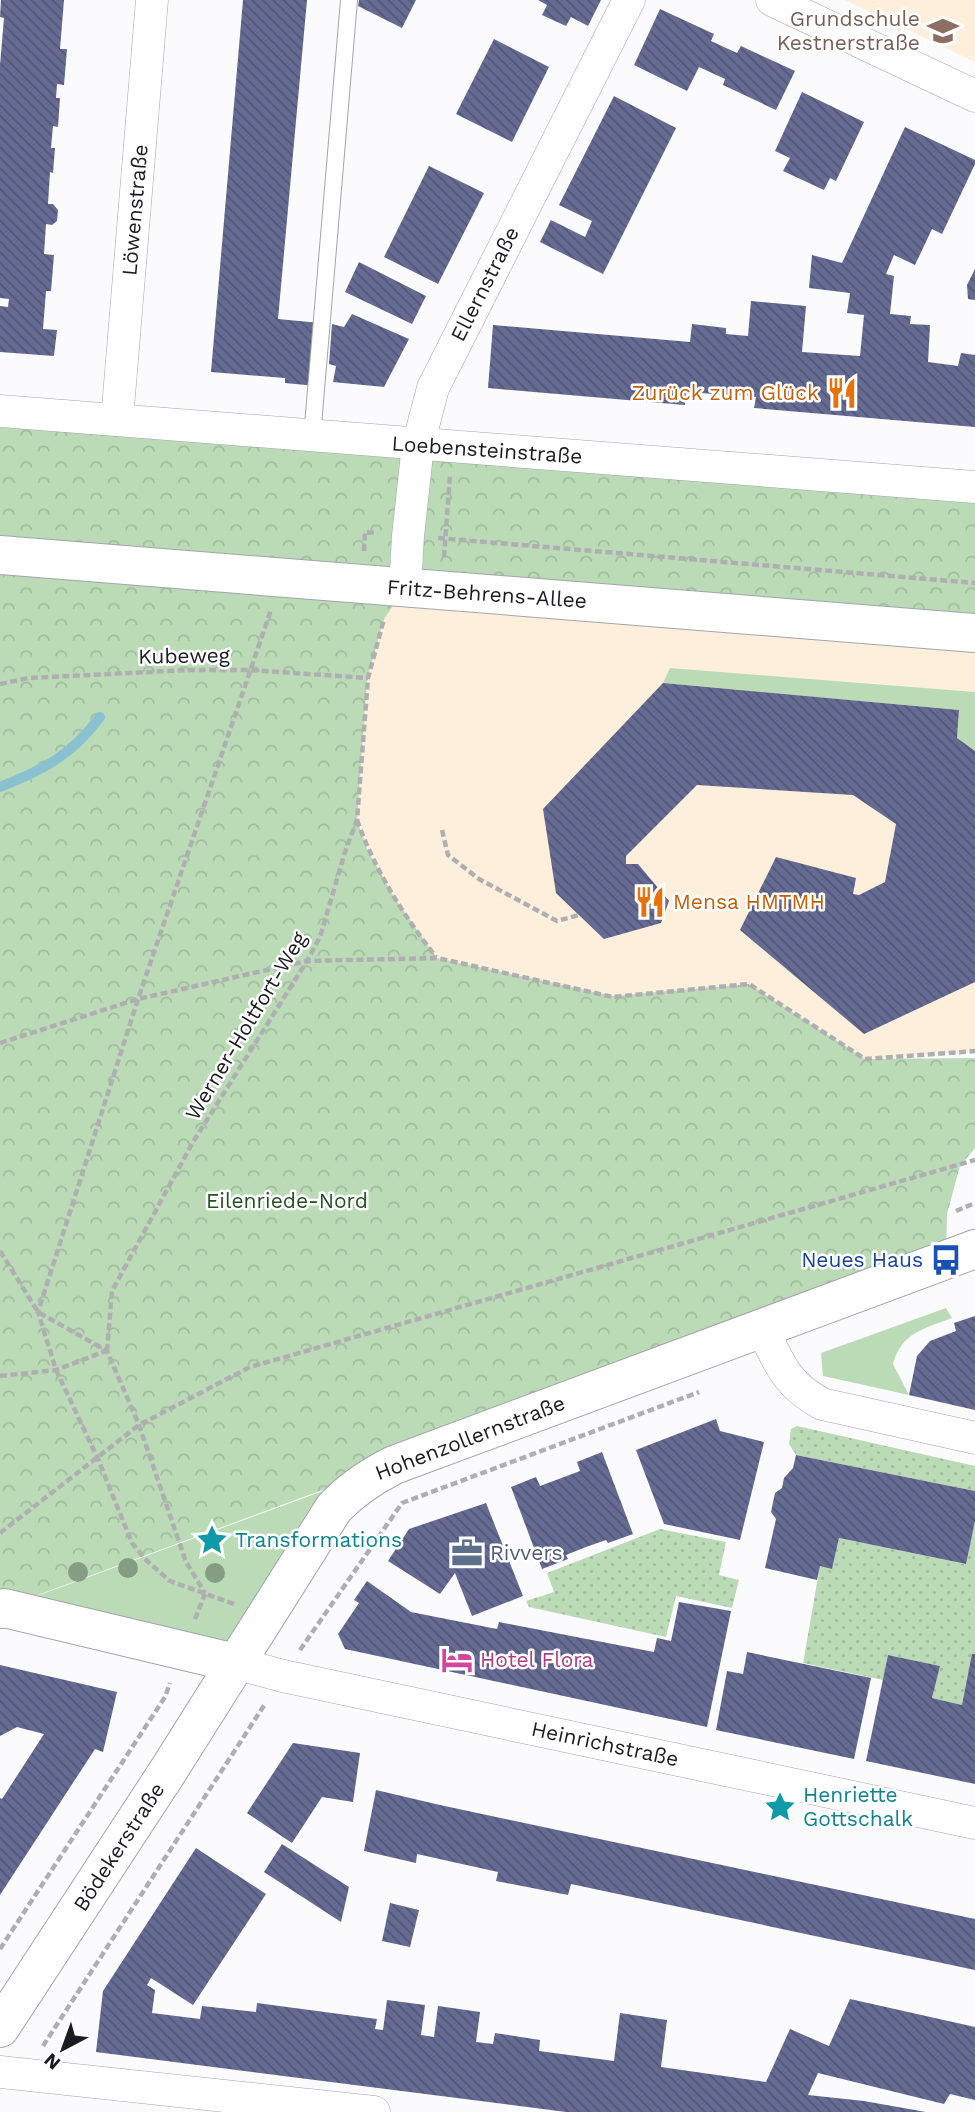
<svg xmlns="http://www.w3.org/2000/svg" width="975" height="2112" font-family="'Work Sans',sans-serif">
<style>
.education{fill:#feefdc}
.grass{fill:#bbdbb7}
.forest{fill:url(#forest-crowns)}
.park{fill:url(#park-dots)}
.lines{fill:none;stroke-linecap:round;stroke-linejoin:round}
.stream{stroke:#89c1d0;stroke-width:10}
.building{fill:url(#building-back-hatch)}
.service-casing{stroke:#a2a4ad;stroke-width:18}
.minor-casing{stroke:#a2a4ad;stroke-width:33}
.tertiary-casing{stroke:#a2a4ad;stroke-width:40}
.path{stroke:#afafb2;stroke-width:4.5;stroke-dasharray:7 3.5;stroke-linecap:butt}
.service{stroke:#fff;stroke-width:16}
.minor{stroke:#fff;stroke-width:32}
.tertiary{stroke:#fff;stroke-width:38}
.tree{fill:#859e83}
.labels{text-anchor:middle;stroke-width:5;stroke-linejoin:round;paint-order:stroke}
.education-label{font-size:21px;fill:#785e54;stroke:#fff;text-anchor:end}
.street-label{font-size:21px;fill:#1b1c1f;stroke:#fff}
.food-label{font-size:21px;fill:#c56008;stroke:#fff;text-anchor:end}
.park-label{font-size:21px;fill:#245120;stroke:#fff}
.transit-label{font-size:21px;fill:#164399;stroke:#fff;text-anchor:end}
.culture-label{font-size:21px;fill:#0d838f;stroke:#fff;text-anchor:start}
.service-label{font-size:21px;fill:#4e5e75;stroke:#fff;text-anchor:start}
.hotel-label{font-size:21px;fill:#b23c85;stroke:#fff;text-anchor:start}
</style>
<defs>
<pattern id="forest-crowns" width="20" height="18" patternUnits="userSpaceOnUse" patternTransform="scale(1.75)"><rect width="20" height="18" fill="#bbdbb7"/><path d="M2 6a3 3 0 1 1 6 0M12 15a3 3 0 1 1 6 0" fill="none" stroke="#a0bb9d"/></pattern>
<pattern id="park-dots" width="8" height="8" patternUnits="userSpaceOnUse" patternTransform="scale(1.75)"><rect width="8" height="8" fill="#bbdbb7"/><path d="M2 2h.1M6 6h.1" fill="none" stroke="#a0bb9d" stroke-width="1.8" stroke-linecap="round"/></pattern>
<pattern id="building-back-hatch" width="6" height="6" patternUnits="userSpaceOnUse" patternTransform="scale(1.75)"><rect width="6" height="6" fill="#656b92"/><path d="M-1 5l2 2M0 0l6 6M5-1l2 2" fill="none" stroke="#525777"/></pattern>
</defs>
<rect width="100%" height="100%" fill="#fbfbfd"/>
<g class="education">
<polygon points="845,0 975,0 975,62"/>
<polygon points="405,588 975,633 975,1051 865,1059 749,984 613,997 437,958 394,897 367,849 357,820 367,680 384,619"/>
</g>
<g class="grass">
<polygon points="670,668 975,692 975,751 957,738 959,710 663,683"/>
<path d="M 946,1308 L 952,1318 C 924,1329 902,1332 893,1364 L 909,1395 L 823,1376 L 821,1353 Z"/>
<polygon points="394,1465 369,1478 235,1663 4,1608"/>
</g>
<polygon class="forest" points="0,411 975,487 975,633 405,588 384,619 367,680 357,820 367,849 394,897 437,958 613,996 749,984 865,1059 975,1058 975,1148 960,1166 947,1214 946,1260 0,1609"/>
<g class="park">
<polygon points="797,1426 975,1466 975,1491 796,1455 789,1444 791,1429"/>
<polygon points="975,1521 975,1654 962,1705 932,1698 939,1666 888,1655 883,1680 803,1663 820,1566 832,1568 839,1538 965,1564"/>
<polygon points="660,1529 726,1542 719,1575 739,1580 732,1608 676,1596 666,1637 529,1607 526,1601 554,1592 547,1573"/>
</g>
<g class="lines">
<path class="stream" d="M 0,787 C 43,770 72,755 100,717"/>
</g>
<g class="building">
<polygon points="1,0 64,0 60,49 67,49 64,85 57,84 56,98 60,98 58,127 53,126 51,148 55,148 53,173 50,172 48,204 53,204 58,210 57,221 52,225 46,224 44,254 54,255 51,291 46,291 43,329 57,330 54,356 0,352 0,306 8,307 9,299 0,298 0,65 4,18 0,17"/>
<polygon points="243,0 307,0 278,319 320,323 316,386 285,383 285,378 211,372"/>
<polygon points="359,0 416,0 402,28 358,6"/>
<polygon points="538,0 601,0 588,26 571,17 566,26 542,15 547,5"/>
<polygon points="660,9 714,34 711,41 737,53 741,46 795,71 776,110 723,85 725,79 699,67 687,91 634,65"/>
<polygon points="494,39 549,67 512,142 456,114"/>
<polygon points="802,92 864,122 836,181 830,178 824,190 783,171 790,158 775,151"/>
<polygon points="614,96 676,128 603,274 540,242 551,220 585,237 592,221 559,205"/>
<polygon points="905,127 975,160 975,164 942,234 932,229 915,265 894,255 886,274 894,276 890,314 911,316 910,324 930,325 928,362 958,366 961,353 975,355 975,427 754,408 756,397 686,392 685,405 488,388 493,325 690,342 692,324 726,328 726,334 748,336 751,301 806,306 802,352 860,356 864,315 847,313 850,293 809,288 812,255 842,263"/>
<polygon points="429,166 484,193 438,284 384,257"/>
<polygon points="359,262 426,296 412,324 345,292"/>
<polygon points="975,269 975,300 968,299 967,285"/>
<polygon points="352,314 409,339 384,387 333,382 336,366 329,364 332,324 344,327"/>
<polygon points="663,683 959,710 957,738 975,751 975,982 864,1034 740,930 776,857 856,878 853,894 859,895 885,882 896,824 853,795 697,785 626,856 626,864 638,864 669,901 661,923 604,939 556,893 543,809"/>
<polygon points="975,1316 975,1410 909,1395 917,1356 930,1341 956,1331 954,1323"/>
<polygon points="716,1419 720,1431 764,1442 740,1540 664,1524 636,1450"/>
<polygon points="602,1452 633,1534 608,1543 606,1540 586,1547 566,1555 568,1559 542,1569 511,1487 536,1477 540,1486 580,1471 577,1462"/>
<polygon points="796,1455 975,1491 975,1521 966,1564 839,1538 832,1569 820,1566 817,1580 765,1568 776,1519 771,1512 775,1493 782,1488 784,1478 793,1468"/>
<polygon points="486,1503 523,1596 472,1616 455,1573 440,1594 388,1561 409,1529"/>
<polygon points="367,1581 411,1612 497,1629 499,1622 654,1652 657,1638 671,1641 679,1602 731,1611 707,1727 345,1649 338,1634 359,1603 354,1600"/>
<polygon points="747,1652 871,1678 854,1759 716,1730 727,1671 743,1674"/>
<polygon points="972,1654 975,1654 975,1784 866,1761 888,1655 940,1666 932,1698 962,1705"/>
<polygon points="0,1665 117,1692 103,1752 95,1749 0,1895 0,1798 2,1799 44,1734 17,1727 0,1736"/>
<polygon points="293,1743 360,1753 353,1802 322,1797 292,1843 247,1813"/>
<polygon points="376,1790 440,1805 975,1919 975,1970 571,1884 568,1895 496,1881 498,1872 417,1854 416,1863 364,1851"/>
<polygon points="282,1844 349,1887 341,1922 264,1872"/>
<polygon points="196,1848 266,1894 193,2005 151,1978 147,1985 155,1990 152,2013 200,2019 202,2006 256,2012 257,2003 377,2019 375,2029 383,2030 387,2000 425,2005 421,2035 434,2037 438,2006 480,2012 476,2042 493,2044 495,2033 540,2040 539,2051 614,2061 620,2013 667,2020 661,2067 766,2082 790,2029 829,2046 850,1999 975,2027 975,2100 950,2094 944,2104 818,2073 808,2095 864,2101 926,2112 566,2112 96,2052 103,1991"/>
<polygon points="390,1903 419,1910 410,1947 382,1941"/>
</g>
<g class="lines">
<defs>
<polyline id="service" points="312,437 349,0"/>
<g id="minor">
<polyline points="772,0 975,96"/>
<polyline points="0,411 975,487"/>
<polyline points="117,420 152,0"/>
<polyline points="405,588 408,536 418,445 433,388 629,0"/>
<path d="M 761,1327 C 780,1363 784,1383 822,1404 L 975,1438"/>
<polyline points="235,1663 283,1676 975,1823"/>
<polyline points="0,2072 374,2112"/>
</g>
<g id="tertiary">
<polyline points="0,555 975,633"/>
<polyline points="0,1609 4,1608 235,1663"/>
<path d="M 0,2028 L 168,1771 L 334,1508 C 352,1489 370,1477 394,1465 L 975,1249"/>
</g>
</defs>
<use href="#service" class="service-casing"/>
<use href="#minor" class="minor-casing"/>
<use href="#tertiary" class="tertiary-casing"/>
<g class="path">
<polyline points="438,538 975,583"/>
<polyline points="364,551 365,532 376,533"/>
<polyline points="444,557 450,476"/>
<polyline points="0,684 29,678 189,670 249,670 368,678"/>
<path d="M 357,820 C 375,871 404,916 436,957"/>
<polyline points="442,830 448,855 479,879 557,921 579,915"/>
<polyline points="0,1043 138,999 307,961 437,958 613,997 749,984 865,1059 975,1051"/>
<polyline points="956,1211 975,1203"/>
<polyline points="0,1251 38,1312 107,1351 139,1425 186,1562 205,1593"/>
<polyline points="107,1351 112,1291 193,1142 307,961 320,937 345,852 357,820 368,678 384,619"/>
<polyline points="0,1376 56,1370 106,1351"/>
<polyline points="0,1533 139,1425 250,1367 975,1160"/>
<polyline points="234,1604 170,1581 147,1561 132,1543 98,1459 56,1370 38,1312 138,999 271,610"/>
<polyline points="195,1619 205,1594"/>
<polyline points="300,1650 402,1503 699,1392"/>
<polyline points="0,1949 165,1697 170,1683"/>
<polyline points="43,2046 265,1704"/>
</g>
<use href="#service" class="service"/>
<use href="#minor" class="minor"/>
<use href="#tertiary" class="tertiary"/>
</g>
<g class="tree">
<circle cx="128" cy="1568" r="10"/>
<circle cx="78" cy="1572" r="10"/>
<circle cx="215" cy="1573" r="10"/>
</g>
<defs>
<symbol id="school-bare" viewBox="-9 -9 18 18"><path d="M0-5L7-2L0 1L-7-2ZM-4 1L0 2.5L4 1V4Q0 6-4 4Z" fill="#8d6e63" stroke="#fff" stroke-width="2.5" paint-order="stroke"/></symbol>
<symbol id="restaurant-bare" viewBox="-9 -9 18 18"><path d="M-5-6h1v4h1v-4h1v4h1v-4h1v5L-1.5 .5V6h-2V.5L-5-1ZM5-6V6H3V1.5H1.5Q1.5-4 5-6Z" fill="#e8710a" stroke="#fff" stroke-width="2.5" paint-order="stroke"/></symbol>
<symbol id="bus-bare" viewBox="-9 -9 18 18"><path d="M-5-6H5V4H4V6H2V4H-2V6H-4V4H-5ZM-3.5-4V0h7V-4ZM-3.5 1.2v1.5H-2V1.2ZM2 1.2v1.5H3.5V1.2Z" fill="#1a4fb4" stroke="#fff" stroke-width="2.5" paint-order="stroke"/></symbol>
<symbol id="sight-bare" viewBox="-9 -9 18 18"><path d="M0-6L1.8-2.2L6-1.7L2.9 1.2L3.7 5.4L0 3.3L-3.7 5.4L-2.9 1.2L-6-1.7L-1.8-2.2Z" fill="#0f9aa8" stroke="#fff" stroke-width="2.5" paint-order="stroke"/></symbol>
<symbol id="office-bare" viewBox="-9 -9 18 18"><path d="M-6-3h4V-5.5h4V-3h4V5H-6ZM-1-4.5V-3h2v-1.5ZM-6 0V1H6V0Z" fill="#5c6f8a" stroke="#fff" stroke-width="2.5" paint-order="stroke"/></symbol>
<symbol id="hotel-bare" viewBox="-9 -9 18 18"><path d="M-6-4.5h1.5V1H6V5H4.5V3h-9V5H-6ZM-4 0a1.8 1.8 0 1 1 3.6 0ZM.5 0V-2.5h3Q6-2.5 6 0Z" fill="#d1479c" stroke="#fff" stroke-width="2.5" paint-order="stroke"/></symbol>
</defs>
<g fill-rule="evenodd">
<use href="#school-bare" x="921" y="9" width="44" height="44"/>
<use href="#restaurant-bare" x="820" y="371" width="44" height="44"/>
<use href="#restaurant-bare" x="628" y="880" width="44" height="44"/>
<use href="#bus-bare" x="924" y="1238" width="44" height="44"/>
<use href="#sight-bare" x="190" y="1518" width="44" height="44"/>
<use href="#office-bare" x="445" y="1531" width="44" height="44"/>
<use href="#hotel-bare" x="435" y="1638" width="44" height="44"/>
<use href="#sight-bare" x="758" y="1785" width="44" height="44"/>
</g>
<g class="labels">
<g class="education-label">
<text x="920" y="26">Grundschule<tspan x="920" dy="24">Kestnerstraße</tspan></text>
</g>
<g class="street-label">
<text transform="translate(135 210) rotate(-85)" y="7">Löwenstraße</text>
<text transform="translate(485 284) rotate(-63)" y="7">Ellernstraße</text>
<text transform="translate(487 450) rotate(4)" y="7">Loebensteinstraße</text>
<text transform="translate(487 594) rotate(4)" y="7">Fritz-Behrens-Allee</text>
<text transform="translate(184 656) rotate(-1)" y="7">Kubeweg</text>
<text transform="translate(246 1026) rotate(-59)" y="7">Werner-Holtfort-Weg</text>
<text transform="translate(470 1438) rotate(-21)" y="7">Hohenzollernstraße</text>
<text transform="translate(605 1744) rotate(12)" y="7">Heinrichstraße</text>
<text transform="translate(119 1847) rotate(-57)" y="7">Bödekerstraße</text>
</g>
<g class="food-label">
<text x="819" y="400">Zurück zum Glück</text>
<text x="673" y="909" text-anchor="start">Mensa HMTMH</text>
</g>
<g class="park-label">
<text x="287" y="1208">Eilenriede-Nord</text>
</g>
<g class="transit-label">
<text x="923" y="1267">Neues Haus</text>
</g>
<g class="culture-label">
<text x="235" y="1547">Transformations</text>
<text x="803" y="1802">Henriette<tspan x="803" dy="24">Gottschalk</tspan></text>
</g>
<g class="service-label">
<text x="490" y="1560">Rivvers</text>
</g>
<g class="hotel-label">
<text x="480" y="1667">Hotel Flora</text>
</g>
</g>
<g transform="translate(63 2049) rotate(221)" stroke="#ffffff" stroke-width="5" paint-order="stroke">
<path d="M0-5L12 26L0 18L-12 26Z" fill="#1b1c1f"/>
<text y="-10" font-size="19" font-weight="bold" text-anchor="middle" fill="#1b1c1f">N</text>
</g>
</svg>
